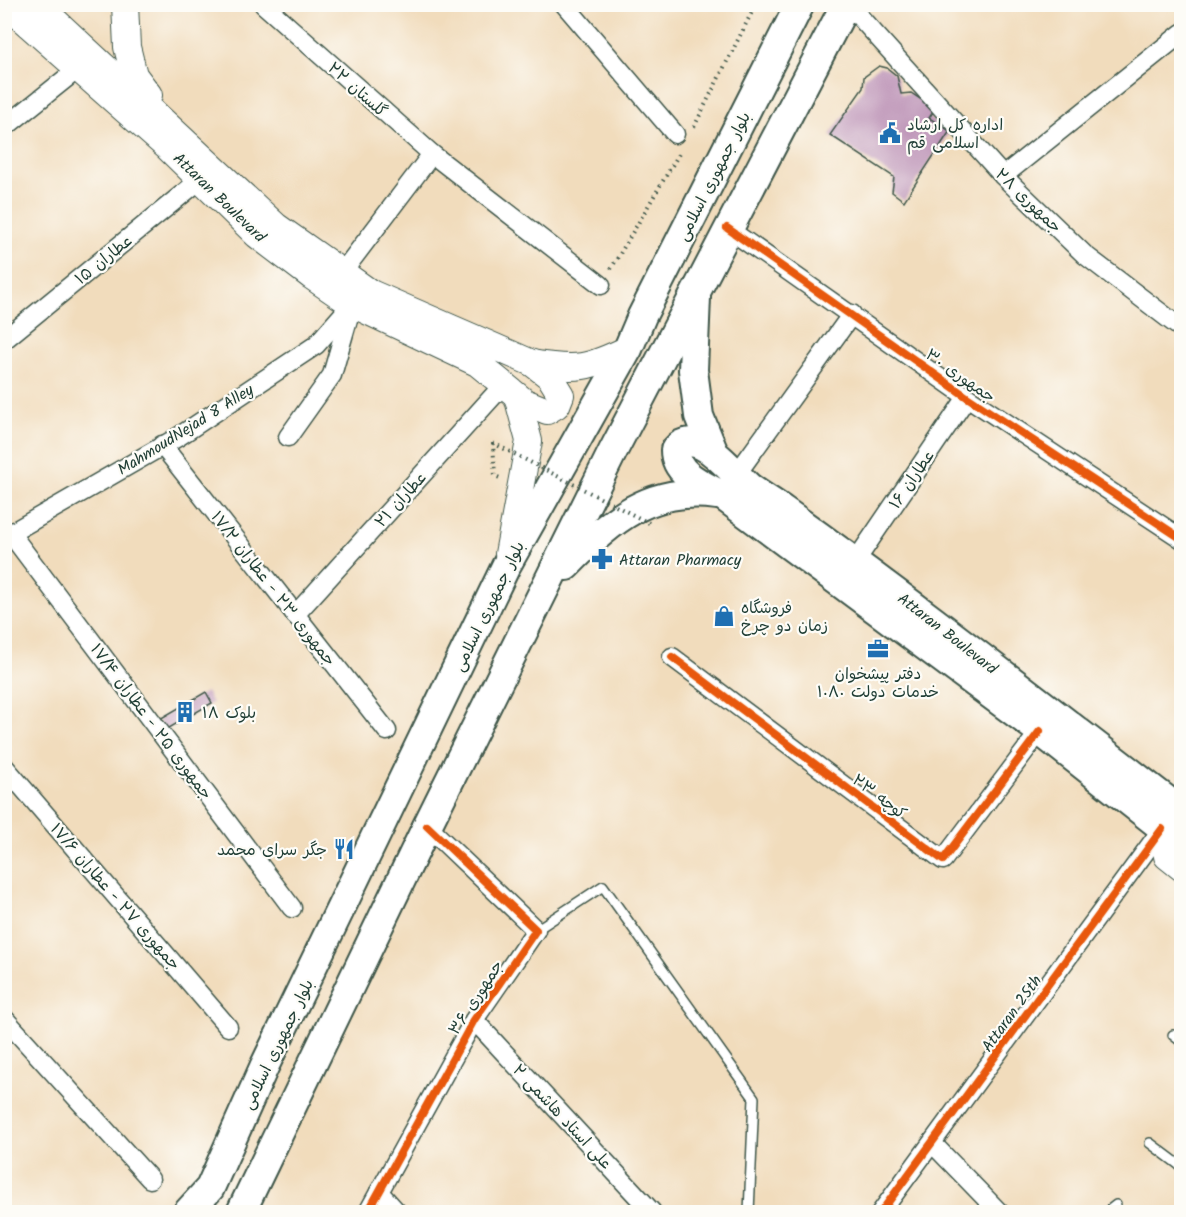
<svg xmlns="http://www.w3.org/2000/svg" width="1186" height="1217" font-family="Kalam,'Playpen Sans Arabic',sans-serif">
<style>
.building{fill:#bf97b9}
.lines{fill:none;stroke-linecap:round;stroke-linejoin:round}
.lane-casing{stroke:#3e5548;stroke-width:12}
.street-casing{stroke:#3e5548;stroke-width:21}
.secondary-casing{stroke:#3e5548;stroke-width:28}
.primary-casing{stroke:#3e5548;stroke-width:32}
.path{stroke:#3e5548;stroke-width:4;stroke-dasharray:1.5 4.5;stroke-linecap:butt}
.lane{stroke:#fff;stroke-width:9}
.street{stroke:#fff;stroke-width:18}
.secondary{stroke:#fff;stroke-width:26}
.primary{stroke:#fff;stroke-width:28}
.path-bridge{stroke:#3e5548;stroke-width:4;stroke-dasharray:1.5 4.5;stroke-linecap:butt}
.cycleway-casing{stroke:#fdfcf7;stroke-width:11}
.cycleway{stroke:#e8590c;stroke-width:8}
.labels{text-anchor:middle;stroke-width:4.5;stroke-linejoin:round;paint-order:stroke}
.street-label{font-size:16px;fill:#1f3d34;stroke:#fdfcf7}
.poi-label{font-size:16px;fill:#1f3d34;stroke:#fdfcf7;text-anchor:start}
</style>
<rect width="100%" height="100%" fill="#fdfcf7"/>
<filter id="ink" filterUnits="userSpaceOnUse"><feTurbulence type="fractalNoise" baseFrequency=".0167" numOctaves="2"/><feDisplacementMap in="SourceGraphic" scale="12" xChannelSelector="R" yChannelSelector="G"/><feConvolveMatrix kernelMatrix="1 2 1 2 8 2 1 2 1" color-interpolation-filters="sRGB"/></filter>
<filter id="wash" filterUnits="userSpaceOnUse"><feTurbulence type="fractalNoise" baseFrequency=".008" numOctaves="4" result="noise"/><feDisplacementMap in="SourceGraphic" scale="24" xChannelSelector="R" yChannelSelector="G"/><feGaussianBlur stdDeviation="1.35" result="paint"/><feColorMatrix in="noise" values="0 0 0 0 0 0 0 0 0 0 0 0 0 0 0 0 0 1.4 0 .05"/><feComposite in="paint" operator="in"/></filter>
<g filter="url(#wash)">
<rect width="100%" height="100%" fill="#f1dcbc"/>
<g id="blocks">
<g class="building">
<polygon points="879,66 887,68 897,76 901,94 911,93 935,109 929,118 950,131 904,201 892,192 894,177 830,135 863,88 864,77"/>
<polygon points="206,692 212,703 164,731 158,720"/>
</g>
</g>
</g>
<g filter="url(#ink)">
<use href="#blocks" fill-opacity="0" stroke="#3e5548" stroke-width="1.5"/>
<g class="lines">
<defs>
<g id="lane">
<polyline points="536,930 603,886 754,1098 749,1212"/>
<polyline points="1173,1035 1182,1042"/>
<polyline points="1150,1143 1182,1167"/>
<polyline points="1107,1212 1116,1205"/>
</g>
<g id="street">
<polyline points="263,4 432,154 601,285"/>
<polyline points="564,4 675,134"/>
<polyline points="848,4 1003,176 1085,255 1182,329"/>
<polyline points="4,128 79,68"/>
<polyline points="1003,176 1182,33"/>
<polyline points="727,228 967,397 1182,539"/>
<polyline points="341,274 432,154"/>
<polyline points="4,340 201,179"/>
<polyline points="288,437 332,375 351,309"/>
<polyline points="162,445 387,731"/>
<polyline points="736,475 852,314"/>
<polyline points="11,534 292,908"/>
<polyline points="4,537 178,437 316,345 352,304"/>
<polyline points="855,562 967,397"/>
<polyline points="295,615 505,383"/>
<polyline points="672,657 943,860 1040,731"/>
<polyline points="4,766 228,1027"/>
<polyline points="4,1018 150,1179"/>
<polyline points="474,1020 652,1212"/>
<polyline points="933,1144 999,1212"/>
<polyline points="379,1192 397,1212"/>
<polyline points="368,1212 474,1020 536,930 427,826"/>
<polyline points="881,1212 1162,829"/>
</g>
<g id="secondary">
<polyline points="5,4 167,147 257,235 311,276 352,304 477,363 525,402 547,411 557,405 561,395 550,377 532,363 371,293 276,226 37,4"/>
<polyline points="125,4 127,47 134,75 149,95"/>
<path d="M 532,363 C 577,371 588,368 628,349"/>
<polyline points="508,554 529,441 517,396"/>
<polyline points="1162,829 1167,856 1182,868"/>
</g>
<g id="primary">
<polyline points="696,297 693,370 699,416 714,453"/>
<path d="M 566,566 C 610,520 650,486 717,495"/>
<path d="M 1182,812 C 1050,711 919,607 784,511 C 773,503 761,496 750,488 C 733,474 697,423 675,450 C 675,475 704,485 723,496 L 1040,731 L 1182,843"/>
<polyline points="188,1212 210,1188 265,1065 506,566 628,349 642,316 800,4"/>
<polyline points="241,1212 427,826 613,451 846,4"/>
</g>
</defs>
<use href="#lane" class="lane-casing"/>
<use href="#street" class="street-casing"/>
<use href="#secondary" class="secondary-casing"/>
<use href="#primary" class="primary-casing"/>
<g class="path">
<polyline points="694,127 756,4"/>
<polyline points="611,269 680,152"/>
<polyline points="493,443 495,476 500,478"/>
</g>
<use href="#lane" class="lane"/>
<use href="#street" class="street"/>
<use href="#secondary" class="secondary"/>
<use href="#primary" class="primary"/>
<polyline class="path-bridge" points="493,443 649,523"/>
<defs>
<g id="cycleway">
<polyline points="727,228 967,397 1182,539"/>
<polyline points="672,657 943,860 1040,731"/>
<polyline points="368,1212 474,1020 536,930 427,826"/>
<polyline points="881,1212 1162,829"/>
</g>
</defs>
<use href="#cycleway" class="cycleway-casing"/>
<use href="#cycleway" class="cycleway"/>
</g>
</g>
<defs>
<symbol id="civic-bare" viewBox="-9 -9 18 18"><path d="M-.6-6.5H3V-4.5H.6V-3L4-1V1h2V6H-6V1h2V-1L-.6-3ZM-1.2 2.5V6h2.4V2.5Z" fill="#1f6fb2" stroke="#fdfcf7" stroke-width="2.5" paint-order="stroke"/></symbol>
<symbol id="pharmacy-bare" viewBox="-9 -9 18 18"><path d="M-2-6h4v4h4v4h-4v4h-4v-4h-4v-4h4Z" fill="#1f6fb2" stroke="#fdfcf7" stroke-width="2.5" paint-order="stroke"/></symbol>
<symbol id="shop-bare" viewBox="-9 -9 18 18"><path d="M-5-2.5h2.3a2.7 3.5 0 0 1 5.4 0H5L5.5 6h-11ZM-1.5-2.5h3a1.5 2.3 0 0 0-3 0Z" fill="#1f6fb2" stroke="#fdfcf7" stroke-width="2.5" paint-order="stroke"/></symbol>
<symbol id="office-bare" viewBox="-9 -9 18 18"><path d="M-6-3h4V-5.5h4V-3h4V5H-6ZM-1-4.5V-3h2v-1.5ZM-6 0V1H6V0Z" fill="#1f6fb2" stroke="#fdfcf7" stroke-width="2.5" paint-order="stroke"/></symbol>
<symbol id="building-bare" viewBox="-9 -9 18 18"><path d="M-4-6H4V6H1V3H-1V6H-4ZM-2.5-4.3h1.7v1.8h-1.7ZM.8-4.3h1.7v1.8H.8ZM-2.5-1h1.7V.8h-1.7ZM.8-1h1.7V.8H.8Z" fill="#1f6fb2" stroke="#fdfcf7" stroke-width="2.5" paint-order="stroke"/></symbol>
<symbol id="restaurant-bare" viewBox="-9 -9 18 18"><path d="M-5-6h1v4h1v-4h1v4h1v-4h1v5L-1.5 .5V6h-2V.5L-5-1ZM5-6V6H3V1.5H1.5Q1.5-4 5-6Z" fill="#1f6fb2" stroke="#fdfcf7" stroke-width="2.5" paint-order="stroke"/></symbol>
</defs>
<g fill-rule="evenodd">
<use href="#civic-bare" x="875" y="118" width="30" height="30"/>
<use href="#pharmacy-bare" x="587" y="544" width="30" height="30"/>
<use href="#shop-bare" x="709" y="601" width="30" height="30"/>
<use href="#office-bare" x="863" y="634" width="30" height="30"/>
<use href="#building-bare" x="170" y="697" width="30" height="30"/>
<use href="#restaurant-bare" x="329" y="834" width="30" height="30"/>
</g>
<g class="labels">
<g class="street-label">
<text transform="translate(358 89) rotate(42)" y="6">گلستان ۲۲</text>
<text transform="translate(713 176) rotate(-63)" y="6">بلوار جمهوری اسلامی</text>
<text transform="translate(220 197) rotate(44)" y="6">Attaran Boulevard</text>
<text transform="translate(1029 200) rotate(44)" y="6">جمهوری ۲۸</text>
<text transform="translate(103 259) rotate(-39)" y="6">عطاران ۱۵</text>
<text transform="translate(961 375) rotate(35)" y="6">جمهوری ۳۰</text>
<text transform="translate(185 429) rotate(-32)" y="6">MahmoudNejad 8 Alley</text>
<text transform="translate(911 479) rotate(-56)" y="6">عطاران ۱۶</text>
<text transform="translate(400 499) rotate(-48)" y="6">عطاران ۲۱</text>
<text transform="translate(274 588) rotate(52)" y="6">جمهوری ۲۳ - عطاران ۱۷/۲</text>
<text transform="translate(488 606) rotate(-64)" y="6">بلوار جمهوری اسلامی</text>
<text transform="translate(948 633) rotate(38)" y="6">Attaran Boulevard</text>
<text transform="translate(152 721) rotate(53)" y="6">جمهوری ۲۵ - عطاران ۱۷/۴</text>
<text transform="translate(880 796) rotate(37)" y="6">کوچه ۲۳</text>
<text transform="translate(116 896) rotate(49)" y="6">جمهوری ۲۷ - عطاران ۱۷/۶</text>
<text transform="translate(475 997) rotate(-57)" y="6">جمهوری ۳۶</text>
<text transform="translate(1011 1013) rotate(-54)" y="6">Attaran 25th</text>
<text transform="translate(277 1044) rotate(-64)" y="6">بلوار جمهوری اسلامی</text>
<text transform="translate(563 1116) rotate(47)" y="6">علی استاد هاشمی ۲</text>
</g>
<g class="poi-label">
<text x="907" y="130">اداره کل ارشاد<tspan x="907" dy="18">اسلامی قم</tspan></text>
<text x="619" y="565">Attaran Pharmacy</text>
<text x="741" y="613">فروشگاه<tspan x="741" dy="18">زمان دو چرخ</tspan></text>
<text x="878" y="679" text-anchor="middle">دفتر پیشخوان<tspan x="878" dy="18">خدمات دولت ۱۰۸۰</tspan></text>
<text x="202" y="718">بلوک ۱۸</text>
<text x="327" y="855" text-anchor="end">جگر سرای محمد</text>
</g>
</g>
<rect width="1186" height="1217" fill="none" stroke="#fdfcf7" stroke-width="24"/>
</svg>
